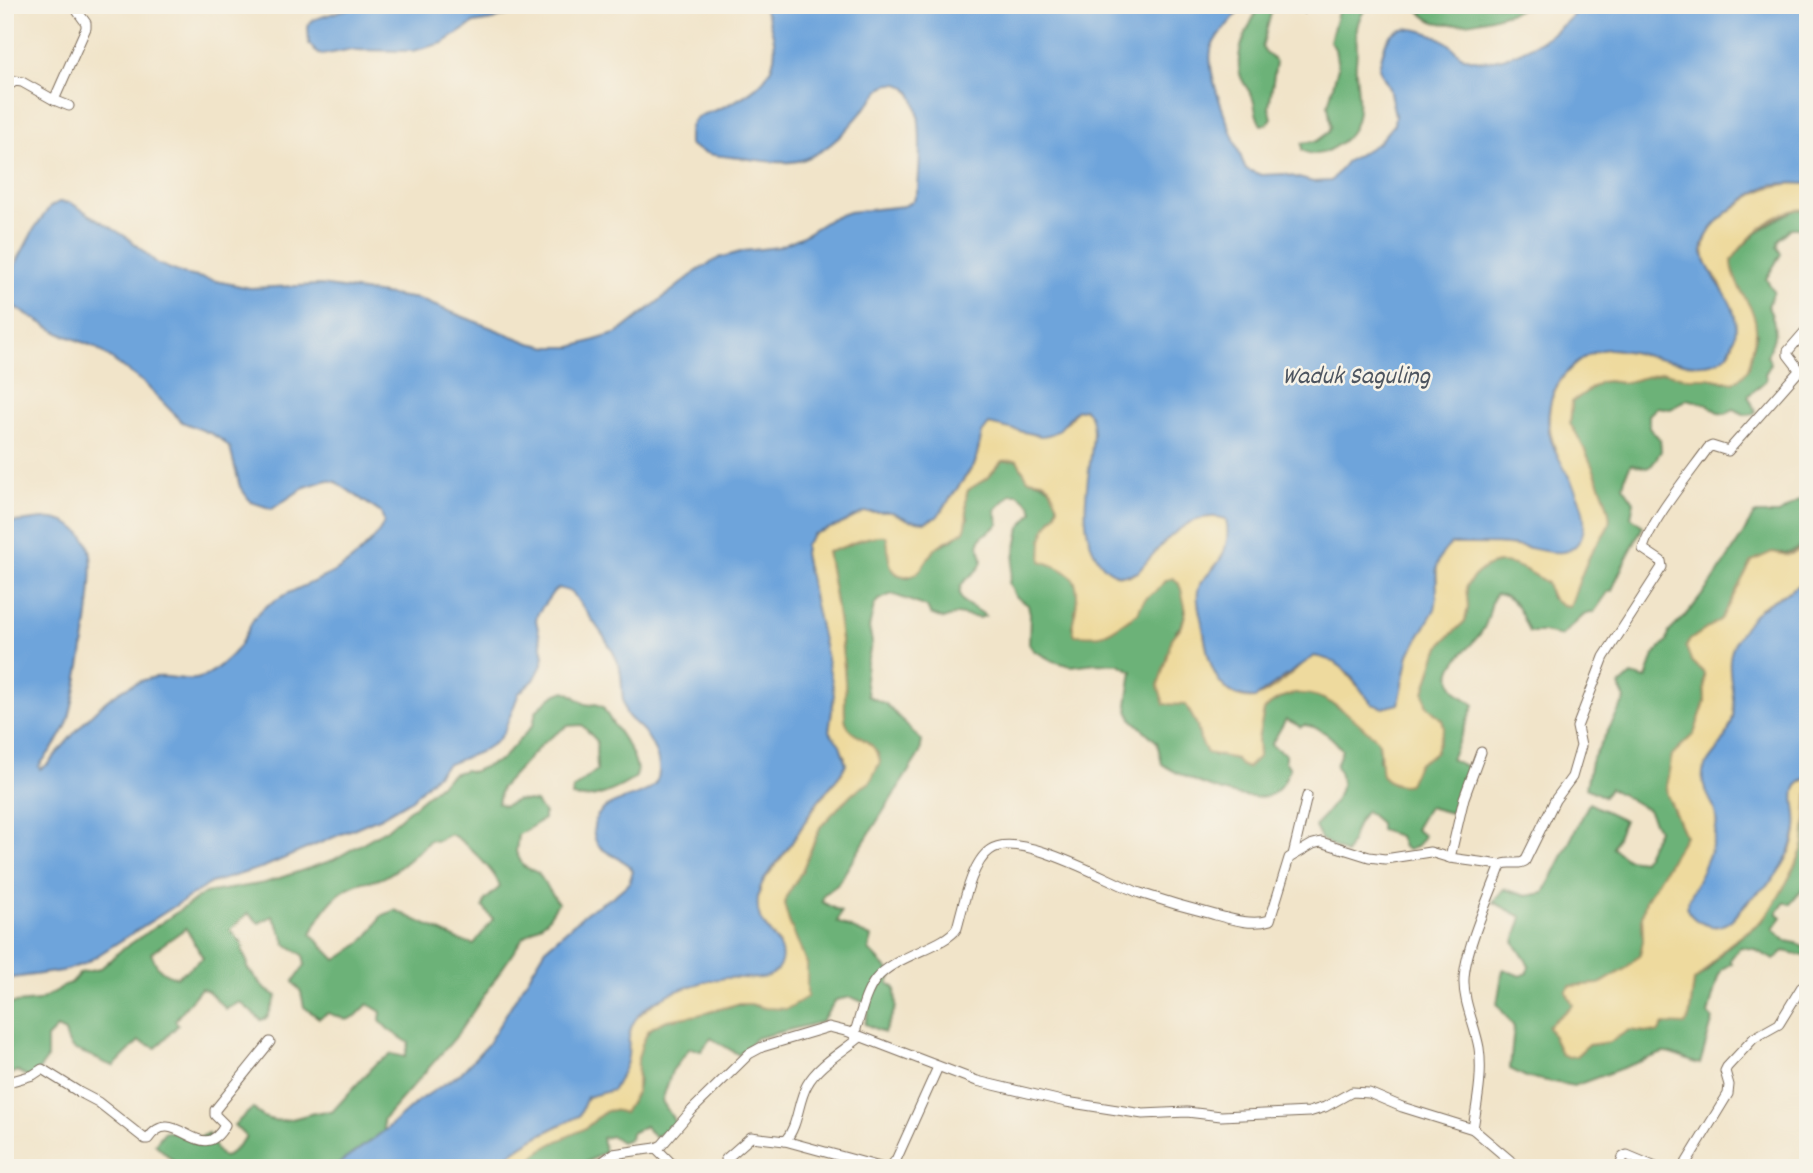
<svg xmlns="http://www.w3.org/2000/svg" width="1813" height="1173" font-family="Dekko,sans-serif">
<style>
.forest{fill:#6cb278;stroke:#546e4b;stroke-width:2;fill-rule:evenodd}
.sand{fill:#eeda9e;stroke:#94825e;stroke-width:2}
.water{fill:#6ea4db;stroke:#54677c;stroke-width:2}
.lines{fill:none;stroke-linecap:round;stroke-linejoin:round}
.minor-casing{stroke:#7b6b5a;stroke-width:11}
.minor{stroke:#fff;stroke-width:9}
.labels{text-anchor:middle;stroke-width:5;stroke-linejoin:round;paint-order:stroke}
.water-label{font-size:26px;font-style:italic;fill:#4d5560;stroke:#f7f3e8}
</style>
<rect width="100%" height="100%" fill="#f7f3e8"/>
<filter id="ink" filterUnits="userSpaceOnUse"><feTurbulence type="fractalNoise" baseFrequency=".0143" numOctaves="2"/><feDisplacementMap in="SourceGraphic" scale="14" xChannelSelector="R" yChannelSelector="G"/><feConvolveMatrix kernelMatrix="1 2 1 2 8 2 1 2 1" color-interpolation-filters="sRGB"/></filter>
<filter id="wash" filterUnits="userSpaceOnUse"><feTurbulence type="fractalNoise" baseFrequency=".00686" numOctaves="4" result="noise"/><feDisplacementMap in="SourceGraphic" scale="28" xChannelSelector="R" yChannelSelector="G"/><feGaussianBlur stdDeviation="1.57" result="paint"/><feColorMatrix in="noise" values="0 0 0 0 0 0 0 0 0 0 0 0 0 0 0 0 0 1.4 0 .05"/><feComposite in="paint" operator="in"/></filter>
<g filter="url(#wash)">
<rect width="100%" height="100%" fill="#f1e4c9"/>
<g class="forest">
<path d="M 1259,5 L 1273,5 L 1262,48 L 1276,62 L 1269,107 L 1272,118 L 1267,124 L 1261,125 C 1255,116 1256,108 1253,99 C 1250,90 1242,83 1240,74 C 1234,49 1250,27 1259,5 Z"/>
<path d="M 1343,5 L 1369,5 C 1355,20 1356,31 1357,50 C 1357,57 1355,64 1356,72 C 1359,106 1365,133 1327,151 C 1319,155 1310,155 1302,150 L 1302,143 L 1317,141 L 1329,132 L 1331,126 L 1328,105 L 1338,67 L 1335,49 L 1330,41 L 1338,12 Z"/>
<path d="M 1413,5 L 1535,5 C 1508,13 1462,30 1435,22 C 1427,20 1419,11 1413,5 Z"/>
<path d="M 1798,209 L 1808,210 L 1808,234 L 1798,228 L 1791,228 L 1779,239 L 1777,247 L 1781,254 L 1766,279 L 1774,291 L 1768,306 C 1777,326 1777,335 1767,355 L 1771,364 L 1765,374 L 1766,380 L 1748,396 L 1755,410 L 1754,414 L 1746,415 L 1733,409 L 1726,414 L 1719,413 L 1707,404 L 1687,399 L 1671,409 L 1657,407 L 1649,415 L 1649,428 L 1660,439 L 1661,451 L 1652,465 L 1647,468 L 1631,464 L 1626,474 L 1623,486 L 1634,502 L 1631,517 L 1643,526 C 1633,547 1620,568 1612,591 L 1608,592 L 1594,612 L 1584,615 L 1561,636 L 1543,632 L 1529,632 C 1522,616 1516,595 1495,594 C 1489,606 1490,620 1482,631 C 1470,651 1433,669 1460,695 C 1464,699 1470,701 1474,705 L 1451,759 L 1469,768 L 1451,813 L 1428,807 L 1415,829 L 1424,836 L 1416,847 L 1408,850 L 1403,847 L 1399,836 L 1380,830 L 1380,823 L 1366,811 C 1354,824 1354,838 1346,854 L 1321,839 L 1315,827 C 1330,806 1351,792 1336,766 L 1342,750 C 1333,737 1320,727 1304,725 L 1301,727 L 1286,719 L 1271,745 L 1285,754 L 1285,762 L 1290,768 C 1285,779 1282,788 1272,794 C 1249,807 1182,778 1162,764 L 1157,742 L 1133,720 L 1129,713 L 1127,705 L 1132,671 L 1119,664 L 1096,663 L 1071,666 L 1053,661 L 1033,650 L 1029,644 L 1030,613 L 1028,605 L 1015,596 L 1009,583 L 1020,528 L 1033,512 L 1031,505 L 1018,494 L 1011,494 L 995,510 L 999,524 C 994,529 986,532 981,538 C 974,547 985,554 981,564 C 977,576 957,579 960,595 C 962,606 978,608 985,616 L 979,618 L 957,614 L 943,619 L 930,614 L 927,607 L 892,594 L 878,600 L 874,606 L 869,628 L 872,642 L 867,663 L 865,679 L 868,696 L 886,704 L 922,741 L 920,753 L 837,885 L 823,895 L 822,902 L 841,912 L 837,922 L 871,937 L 869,950 L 892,974 L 888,983 L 895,988 L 896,1007 L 884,1033 L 865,1024 L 870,1005 L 851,997 L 836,1000 L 821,1022 L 756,1038 L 739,1055 L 711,1038 L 701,1051 L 690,1048 L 672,1071 L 662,1101 L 677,1125 L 655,1137 L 645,1126 L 631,1133 L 630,1139 L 621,1142 L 612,1136 L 602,1138 L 605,1152 L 576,1168 L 526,1168 C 536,1146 566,1139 585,1128 C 593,1123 599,1114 607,1111 C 613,1109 618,1111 624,1113 C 628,1105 635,1098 637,1089 C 640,1082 638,1075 637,1068 C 637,1051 644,1030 660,1023 C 673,1017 689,1017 702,1014 C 727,1008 740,1000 765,1008 L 807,964 L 789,922 L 784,904 L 786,897 L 802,871 L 820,827 L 851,794 L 870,782 L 879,755 C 869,740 853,736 847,726 C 842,718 846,693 845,683 C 843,639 835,596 827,552 C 847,548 864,534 886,536 C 891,549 885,563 896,573 C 914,590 927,555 937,547 C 942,543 951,542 956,537 C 961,533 965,524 968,518 L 964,503 L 968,490 L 987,478 L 1002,461 L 1017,460 L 1028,479 C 1048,482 1061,493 1056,514 L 1051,519 L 1062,568 L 1073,578 L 1079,593 L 1072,627 L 1107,633 L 1125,619 L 1138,613 C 1140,609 1140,604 1142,600 C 1145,596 1168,579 1173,577 C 1187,589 1190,619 1176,631 L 1186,705 L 1197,725 L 1200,739 L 1214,756 C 1226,756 1234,755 1241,765 L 1259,756 L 1258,739 L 1264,710 C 1273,701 1289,692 1303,693 C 1322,693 1366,724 1377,739 C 1381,745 1379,753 1379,760 L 1418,763 L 1435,753 L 1444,727 L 1442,720 L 1426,705 L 1424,692 L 1435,657 L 1442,643 L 1465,621 L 1468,607 L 1466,586 C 1492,550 1516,562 1547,583 L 1551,598 L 1570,606 C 1577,588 1583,568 1592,551 C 1597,542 1607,533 1609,523 C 1614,509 1580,437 1570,424 L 1572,402 L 1600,382 L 1608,381 L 1623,383 L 1664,372 L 1687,378 L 1710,378 L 1725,382 L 1753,348 L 1757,333 L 1732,274 L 1732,260 C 1749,235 1771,220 1798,209 Z"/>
<path d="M 1808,494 C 1808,525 1813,560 1772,552 L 1748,568 L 1744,580 L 1721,619 L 1690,640 L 1691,660 L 1704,673 L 1705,702 L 1694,734 L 1677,750 L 1667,795 L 1685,836 L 1646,900 L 1642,916 L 1643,941 L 1640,955 L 1625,969 L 1599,984 L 1570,986 L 1573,1005 L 1548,1026 L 1561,1054 L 1576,1056 L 1588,1045 L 1610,1042 L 1629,1030 L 1658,1033 L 1663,1025 L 1689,1018 L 1694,981 L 1706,972 L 1725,949 L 1763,920 L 1804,843 L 1803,834 L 1808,817 L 1808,891 L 1803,889 L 1790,904 L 1785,902 L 1777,913 L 1782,917 L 1773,929 L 1786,941 L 1796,943 L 1808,950 L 1808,957 L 1784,951 L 1774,960 L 1754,949 L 1740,947 L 1730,960 L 1732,963 L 1722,969 L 1718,977 L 1708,1014 L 1713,1019 L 1700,1064 C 1688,1062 1674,1052 1663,1053 L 1574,1086 L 1526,1077 L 1510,1069 L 1514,1027 L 1497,1004 L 1503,969 L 1520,976 L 1528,973 L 1529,965 L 1514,942 L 1522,917 L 1493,902 L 1504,889 L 1526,896 L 1544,893 L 1589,803 L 1624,820 L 1613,848 L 1627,859 L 1643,861 L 1658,830 L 1648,810 L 1610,788 L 1604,797 L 1586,788 L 1591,762 L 1625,699 L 1619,686 L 1631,675 L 1646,679 L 1654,655 L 1667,641 L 1669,632 L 1688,613 L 1713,581 L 1742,536 L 1754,514 L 1779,514 Z"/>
<path d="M 565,691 C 578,696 582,708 596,704 L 603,707 C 611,726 642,756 636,777 C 621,788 590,803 572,796 L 573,789 L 597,770 C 597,760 595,752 597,741 L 582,725 L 567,726 L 543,743 L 501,788 L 498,803 L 504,806 L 517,800 L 536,802 L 544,814 L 544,819 L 518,835 L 516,852 L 523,866 L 538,873 L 558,903 L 547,920 L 523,938 L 455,1038 L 383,1120 L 384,1131 L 333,1168 L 181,1168 L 155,1144 L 165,1131 L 201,1137 L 208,1133 L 216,1150 L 223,1157 L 228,1156 L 246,1137 L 234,1125 L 253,1108 C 276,1136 305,1108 332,1112 L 375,1064 L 392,1054 L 405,1057 L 409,1043 L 389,1030 L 380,1021 L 381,1012 L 368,1004 L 356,1016 L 347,1020 L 328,1013 L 319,1018 L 304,1007 L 301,992 L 293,982 L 305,965 L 303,955 L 286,944 L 278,925 L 272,916 L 259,923 L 248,913 L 230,930 L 242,943 L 243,952 L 248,964 L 247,968 L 266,990 L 277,996 L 267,1018 L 261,1020 L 240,1002 L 226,1009 L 208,991 L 201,988 L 175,1020 L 178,1025 L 156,1048 L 139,1041 L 114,1066 C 105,1064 101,1061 93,1057 C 77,1048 70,1055 65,1032 L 57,1028 L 47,1038 L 47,1059 L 32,1079 L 17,1071 L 5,1077 L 5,1004 L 38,1001 L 72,982 L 80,973 L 100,969 L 120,951 L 205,893 L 265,883 L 333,860 L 387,829 L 452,774 L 465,770 L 472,772 L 501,760 L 533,725 L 536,711 L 552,696 ZM 450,834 C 464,840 496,872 500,887 L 485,900 L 483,907 L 493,919 L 474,944 L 461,941 L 395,910 L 381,916 C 371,937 356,948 336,960 L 311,934 C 321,912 337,888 363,882 C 372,880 379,881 388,875 C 403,866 417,853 430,840 L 437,841 ZM 186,928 L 203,958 L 177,977 C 162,974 156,967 151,953 Z"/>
</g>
<g class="sand">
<path d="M 1795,183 L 1808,184 L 1808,210 C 1779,205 1747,238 1732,260 C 1732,290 1757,304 1756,331 C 1756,337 1754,342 1753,347 C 1749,368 1751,370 1733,383 L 1710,378 L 1687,378 L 1664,372 L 1623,383 L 1608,381 L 1600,382 L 1572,402 L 1570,424 C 1580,437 1614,509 1609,523 C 1607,533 1597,542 1592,551 C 1583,568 1577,588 1570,606 C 1553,605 1551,598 1547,583 C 1516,562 1492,550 1466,586 L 1468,607 L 1465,621 L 1442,643 L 1435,657 L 1424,692 L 1426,705 L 1442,720 L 1444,727 L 1435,753 L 1418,764 L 1409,784 C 1398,787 1390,784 1382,775 C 1380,766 1381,751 1379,743 C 1376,736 1369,733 1364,728 C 1336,701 1298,676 1264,710 L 1258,739 L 1259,756 L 1247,768 L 1240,765 L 1236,759 L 1207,753 L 1200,739 L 1197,725 L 1186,705 L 1164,704 L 1158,686 L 1172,638 L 1182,626 L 1186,611 L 1181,589 L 1178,582 L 1173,578 L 1166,580 C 1156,597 1146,590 1138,613 C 1127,619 1116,630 1104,634 C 1095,637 1084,635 1075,635 C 1071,627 1073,621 1075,613 C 1082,578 1073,572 1041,561 L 1042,539 L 1047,526 L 1056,514 L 1058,505 L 1049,486 L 1043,481 L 1028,479 L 1017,460 L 1002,461 L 987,478 L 968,490 C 962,504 971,517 964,531 C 955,538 943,541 936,548 C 925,558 923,577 905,576 C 899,576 895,573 892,568 C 886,558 890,547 886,536 C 864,534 847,548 827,552 C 835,595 842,637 845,681 C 846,691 843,716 846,723 C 853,740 877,739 880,762 L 870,782 L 851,794 L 820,827 L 802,871 L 786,897 L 784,904 L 789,922 L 807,964 L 807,997 L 787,1009 L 765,1008 L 751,1004 L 737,1004 L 698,1015 L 667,1020 L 654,1026 L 648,1031 L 642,1044 L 638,1058 L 637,1091 L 624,1113 C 618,1111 613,1109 607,1111 C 599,1114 593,1123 585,1128 C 566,1139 536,1146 526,1168 L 495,1168 C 517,1144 551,1130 579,1116 L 587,1097 L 613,1090 L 627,1062 L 627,1038 L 635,1019 L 648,1008 L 666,995 L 695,984 L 728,977 L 769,976 L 779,944 L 762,922 L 758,912 L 757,902 L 762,883 L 788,849 L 819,801 L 842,773 L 845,757 L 829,731 L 834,696 L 804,554 L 805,545 L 813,534 L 839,525 L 864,512 L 892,512 L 909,520 L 925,522 L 937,517 L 975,464 L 982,433 L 989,424 L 1041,436 L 1067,423 L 1077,410 L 1085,409 C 1096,418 1094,433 1093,446 L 1115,574 L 1130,576 L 1138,572 C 1159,547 1188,508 1226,519 C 1233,548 1219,563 1200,583 C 1202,613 1202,683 1237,696 C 1243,698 1251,700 1257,697 C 1279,688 1294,668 1314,656 C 1343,661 1336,662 1354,682 C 1362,691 1374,699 1383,708 L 1399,704 L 1409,654 L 1429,620 L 1437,580 L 1436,568 L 1439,555 L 1451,544 L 1490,543 L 1530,548 L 1581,503 C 1559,460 1529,414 1568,371 C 1577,361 1594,349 1609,349 C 1635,348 1729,387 1734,339 C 1734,333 1730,324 1729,319 C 1726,307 1725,293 1720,283 C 1717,278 1713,274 1710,270 C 1695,242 1711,225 1733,209 C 1757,191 1766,186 1795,183 Z"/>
<path d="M 1808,539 L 1808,577 L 1802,583 L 1760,608 L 1730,671 L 1734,694 L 1733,718 L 1723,744 L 1705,767 L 1705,786 L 1715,806 L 1717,823 L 1713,849 L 1699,878 L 1716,927 C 1732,922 1738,911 1750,900 C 1770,880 1792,863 1796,832 C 1797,817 1792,802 1794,788 L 1808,777 C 1808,800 1806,820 1804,842 C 1802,857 1774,908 1763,919 C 1751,930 1736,938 1724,949 C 1714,960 1706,972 1694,981 L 1689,1019 L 1685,1025 L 1663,1024 L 1658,1033 L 1629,1030 L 1610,1042 L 1588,1045 L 1576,1056 L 1568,1057 L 1561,1054 L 1548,1026 L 1573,1005 L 1566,992 L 1570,986 L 1600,984 L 1625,969 L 1640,955 L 1643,941 L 1642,916 L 1646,900 L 1685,836 L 1667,795 L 1666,787 L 1672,755 L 1694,734 L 1705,702 L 1704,673 L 1691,660 L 1686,647 L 1690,640 L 1721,619 L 1752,561 L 1772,552 L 1787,555 L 1794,553 L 1801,549 Z"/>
</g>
<g class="water">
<polygon points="359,5 538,5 492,20 474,23 443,43 413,51 348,50 322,55 316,52 309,44 308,26 312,20"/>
<path d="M 762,5 L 1243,5 C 1235,19 1220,30 1213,44 C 1201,67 1233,134 1242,160 L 1246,169 L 1261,175 L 1284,174 L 1313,182 L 1331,181 L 1346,162 L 1378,143 L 1394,124 L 1395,115 L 1389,88 L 1379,68 C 1384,45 1388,22 1418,30 C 1428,32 1439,37 1448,43 C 1453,47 1458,54 1464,57 C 1499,73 1562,34 1581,5 L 1808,5 L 1808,184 C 1796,183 1782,182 1771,185 C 1751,191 1698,229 1703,253 C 1710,283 1742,301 1735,335 C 1733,341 1731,349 1727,354 C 1704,380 1638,348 1609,349 C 1591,349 1571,366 1561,379 C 1549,394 1545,421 1551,440 C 1560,469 1595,506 1581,538 C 1571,559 1548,552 1530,548 C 1503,543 1477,544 1451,544 C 1426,567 1442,581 1435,609 L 1409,654 L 1399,704 L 1383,708 L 1372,704 C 1352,680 1347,661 1314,656 L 1255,698 C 1214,698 1209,661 1203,628 C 1201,616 1196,603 1198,591 C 1200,581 1207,576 1213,569 C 1226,556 1230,537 1226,519 C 1189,507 1158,548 1138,572 C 1125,577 1113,576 1103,565 C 1061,517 1111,430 1085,409 L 1077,410 C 1062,422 1064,434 1041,436 L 989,424 L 982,433 L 975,463 L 937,517 L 925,522 L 909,520 L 892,512 L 864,512 L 839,525 L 813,534 L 805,545 L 804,554 L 833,686 L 834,696 L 829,731 L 840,745 L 846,764 C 839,779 827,789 817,802 C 806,818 797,837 785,852 C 776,864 763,876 759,892 C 757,901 757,910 760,918 C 767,934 792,949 777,970 C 766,984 740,976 725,978 C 698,982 650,996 635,1020 C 625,1034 631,1047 627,1061 C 625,1071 617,1081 613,1090 L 587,1097 L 579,1116 C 551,1129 517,1144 495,1168 L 333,1168 L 384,1131 L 418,1101 L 461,1073 L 487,1045 L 547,947 L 587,912 L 615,895 L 629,883 L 633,871 C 622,852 590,856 594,826 C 598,791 658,805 659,772 C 660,760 652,742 644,732 C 639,725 630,721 626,713 C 620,698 624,680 619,665 C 612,644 585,611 572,592 L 559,588 L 554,591 L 538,613 L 536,620 L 544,656 L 541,667 L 534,680 L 519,693 L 504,732 L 497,741 L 482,751 L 446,765 L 412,799 L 381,817 L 264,867 L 211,883 L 84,964 L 62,971 L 5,979 L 5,521 C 31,526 45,510 72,526 C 79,530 87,540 89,546 C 99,572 77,692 68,721 C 63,737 49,752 39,766 L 40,769 L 47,765 C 76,732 105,689 151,678 C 168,673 187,684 203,677 C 214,672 232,656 239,646 C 253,625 249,616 274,601 C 308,580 336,579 365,548 C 373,540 380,533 384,522 L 381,513 L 336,482 L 327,480 L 305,487 L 272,509 L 251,502 L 240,487 L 230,448 L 223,441 L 212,434 L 182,422 L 144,383 L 95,347 L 59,333 L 16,308 L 10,298 L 10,286 L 15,265 L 34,229 L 50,207 L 59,202 L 71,203 L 128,238 L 158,264 L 183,274 L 250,288 L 320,285 L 418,299 L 530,343 L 549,347 L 572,347 L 618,333 L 697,271 L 719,258 L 744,251 L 778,247 L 801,237 L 832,218 L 849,212 L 904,206 L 914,200 L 918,189 C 919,165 931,68 884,86 C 861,111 840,146 805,159 C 786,166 760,160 740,158 C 723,156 703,156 689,144 C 689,134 688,125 696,118 C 702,113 713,112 721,108 C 756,92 784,73 772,31 C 769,21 767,13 762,5 Z"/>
<path d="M 1808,577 L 1808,777 C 1782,789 1802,810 1795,834 C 1792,848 1785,863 1777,874 C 1770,885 1759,891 1749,900 C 1742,907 1736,918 1727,923 C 1722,926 1717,927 1711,926 C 1700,923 1691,919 1686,907 C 1696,880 1712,857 1716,828 C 1720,806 1700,792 1703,773 C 1705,762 1714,755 1720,746 C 1726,739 1731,726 1733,717 C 1736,697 1728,678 1730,659 C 1731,646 1741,631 1749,621 C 1764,600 1791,595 1808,577 Z"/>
</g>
</g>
<g filter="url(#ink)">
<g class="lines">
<defs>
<g id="minor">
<polyline points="1297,5 1304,9"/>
<polyline points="5,88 15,81 22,82 54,100 86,28 86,23 78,12 78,5"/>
<polyline points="54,100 69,106"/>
<polyline points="1293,855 1307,796"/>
<polyline points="1450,858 1464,798 1481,752"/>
<path d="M 854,1035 C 860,1018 864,994 876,979 C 895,955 945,947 957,928 C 963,907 971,863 990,850 C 1019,829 1109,882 1140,893 C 1164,901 1188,908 1212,914 C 1230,919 1252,926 1270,920 L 1289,858 L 1313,844 L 1321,842 L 1369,857 L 1385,859 L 1430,852 L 1450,858 L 1501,865 C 1509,860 1518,866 1525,861 L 1555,800 L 1572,777 L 1581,746 L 1577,727 L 1604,657 L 1662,567 L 1661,561 L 1643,549 C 1649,523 1691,472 1708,448 L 1712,446 L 1728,451 L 1798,372 L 1798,368 L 1788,355 L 1788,351 L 1808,328"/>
<path d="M 5,1083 L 33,1075 L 42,1069 L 79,1092 L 98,1102 L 145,1139 L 148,1139 C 174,1101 201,1170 225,1125 L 215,1115 L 215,1110 L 270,1042"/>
<path d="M 1473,1129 C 1477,1102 1483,1075 1479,1048 C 1475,1025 1463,1002 1464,979 C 1465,949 1490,895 1501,865"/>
<polyline points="785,1141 884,1168 891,1166 896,1160 938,1067"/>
<polyline points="656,1148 670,1162 666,1168"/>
<path d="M 726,1159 L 751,1137 L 785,1141 C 799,1125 797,1103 807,1085 C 818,1065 842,1052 859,1038"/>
<polyline points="594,1168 613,1154 656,1148 662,1145 692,1110 749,1054 762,1047 829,1027 849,1032 977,1081 1066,1102 1143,1114 1187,1112 1221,1116 1309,1112 1325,1107 1352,1092 1369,1093 1402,1107 1473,1129 1519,1168"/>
<polyline points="1619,1168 1623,1157 1627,1155 1658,1168"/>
<polyline points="1683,1168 1728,1094 1729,1085 1725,1071 1727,1067 1754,1038 1779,1024 1801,988 1808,983"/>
</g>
</defs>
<use href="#minor" class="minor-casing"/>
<use href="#minor" class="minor"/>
</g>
</g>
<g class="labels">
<g class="water-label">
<text x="1356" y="383">Waduk Saguling</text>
</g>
</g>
<rect width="1813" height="1173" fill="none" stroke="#f7f3e8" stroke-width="28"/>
</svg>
